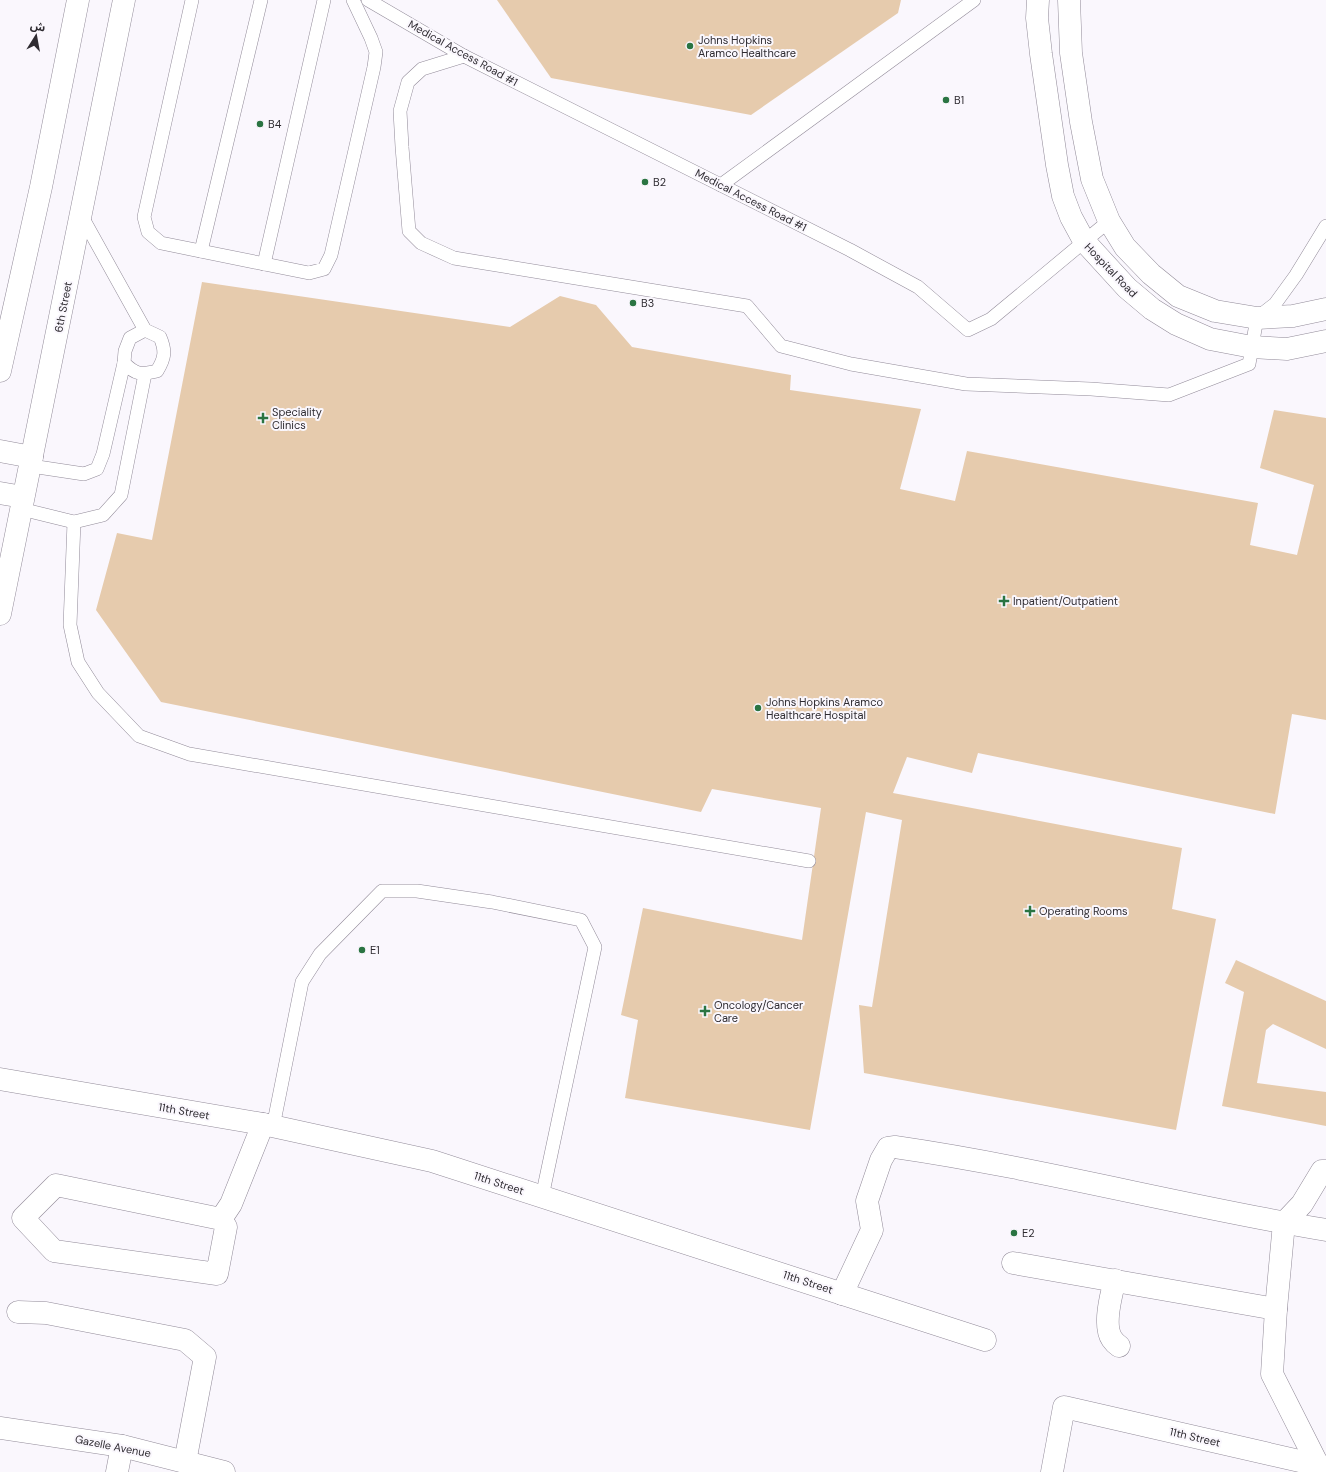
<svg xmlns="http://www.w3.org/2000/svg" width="1326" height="1472" font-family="'DM Sans','Noto Sans Arabic',sans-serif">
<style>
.building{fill:#e6cbad}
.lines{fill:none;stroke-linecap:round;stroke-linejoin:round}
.service-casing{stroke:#928b99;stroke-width:14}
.minor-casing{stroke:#928b99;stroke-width:23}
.secondary-casing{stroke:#928b99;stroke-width:23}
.service{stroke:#fff;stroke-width:13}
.minor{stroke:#fff;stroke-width:22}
.secondary{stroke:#fff;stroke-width:22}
.poi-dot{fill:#2a7442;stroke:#faf7fd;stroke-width:1.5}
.labels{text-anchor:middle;stroke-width:4;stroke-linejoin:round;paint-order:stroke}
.poi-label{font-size:11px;fill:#2e2b31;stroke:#faf7fd;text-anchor:start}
.street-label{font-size:11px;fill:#2e2b31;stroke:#faf7fd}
</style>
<rect width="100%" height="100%" fill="#faf7fd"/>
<g class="building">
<polygon points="497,0 901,0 898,13 751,115 551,78"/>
<polygon points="202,282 510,327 560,296 596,305 632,347 791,375 790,390 921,409 900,489 955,501 967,451 1258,503 1250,545 1297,555 1314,485 1260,468 1274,410 1326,418 1326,720 1292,714 1275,814 978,753 972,773 907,757 893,793 1182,848 1172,909 1216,919 1176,1130 864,1073 859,1005 872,1007 902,820 866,812 810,1130 625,1098 638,1020 621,1015 643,908 802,940 821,808 712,789 701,812 161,702 96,610 117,533 152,540"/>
<polygon points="1236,960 1326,1001 1326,1049 1273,1024 1266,1030 1257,1083 1326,1092 1326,1126 1222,1106 1244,992 1225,983"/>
</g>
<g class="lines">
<defs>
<g id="service">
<polyline points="192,0 144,217 148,232 161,243 309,273 324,269 331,255 374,67 376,52 371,38 353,0"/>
<polyline points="368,0 464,56 850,250 918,287 968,330 991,319 1109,221"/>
<polyline points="464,56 422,69 408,82 400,111 402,147 409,231 421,243 454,258 747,306 781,346 851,364 966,384 1091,389 1169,395 1249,364 1257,318 1275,304 1296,275 1326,226"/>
<polyline points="721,185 974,0"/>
<path d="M 81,215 L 145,330 L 160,337 C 166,351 165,358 157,371 C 141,375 136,375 124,363 L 125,351 L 130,338 L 145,330"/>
<polyline points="201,251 261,0"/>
<polyline points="264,264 324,0"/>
<polyline points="31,466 84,474 97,469 103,454 124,363"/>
<polyline points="21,509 74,522 103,515 121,495 145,374"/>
<polyline points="74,522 70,625 78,662 98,693 139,736 189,754 809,861"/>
<polyline points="273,1127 302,982 320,954 382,891 417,891 492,902 581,920 595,947 542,1197"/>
</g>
<g id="minor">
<polyline points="1038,0 1037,18 1041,54 1057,165 1063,196 1071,217 1084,241 1127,288 1152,309 1176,324 1210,339 1252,347 1287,349 1326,341"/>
<polyline points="1069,0 1071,53 1081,122 1092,179 1109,221 1125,247 1151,274 1178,296 1215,311 1257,318 1293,316 1326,309"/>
<polyline points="0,1079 263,1124 432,1161 985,1340"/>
<polygon points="56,1185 221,1219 226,1227 217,1274 54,1251 23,1218"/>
<polyline points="221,1219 231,1204 263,1124"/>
<polyline points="1013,1263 1276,1309"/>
<path d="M 1115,1280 C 1111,1295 1103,1326 1112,1339 C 1114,1342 1116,1344 1119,1346"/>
<path d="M 842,1294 L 872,1230 L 867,1201 L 881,1160 L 888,1148 L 895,1147 C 1040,1168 1182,1206 1326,1230"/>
<polyline points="18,1312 46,1313 185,1340 205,1357 185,1462"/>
<polyline points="0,1428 122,1446 224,1472"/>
<polyline points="1318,1465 1272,1374 1276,1309 1284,1223 1302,1204 1322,1171 1326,1171"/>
<polyline points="117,1472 122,1446"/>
<polyline points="1052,1472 1064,1407 1326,1467"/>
</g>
<g id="secondary">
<polyline points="0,371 41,187 78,0"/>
<polyline points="0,451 32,457"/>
<polyline points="0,493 23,497"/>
<polyline points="0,614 124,0"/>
</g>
</defs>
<use href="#service" class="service-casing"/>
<use href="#minor" class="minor-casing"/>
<use href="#secondary" class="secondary-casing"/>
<use href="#service" class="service"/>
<use href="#minor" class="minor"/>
<use href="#secondary" class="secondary"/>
</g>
<g class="poi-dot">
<circle cx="690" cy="46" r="4"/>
<circle cx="946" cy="100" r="4"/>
<circle cx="260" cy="124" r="4"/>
<circle cx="645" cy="182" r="4"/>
<circle cx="633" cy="303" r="4"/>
<path d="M261 412h4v4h4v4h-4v4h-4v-4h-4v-4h4z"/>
<path d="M1002 595h4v4h4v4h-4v4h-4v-4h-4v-4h4z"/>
<circle cx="758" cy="708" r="4"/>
<path d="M1028 905h4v4h4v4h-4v4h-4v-4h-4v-4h4z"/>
<circle cx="362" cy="950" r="4"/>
<path d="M703 1005h4v4h4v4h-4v4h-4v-4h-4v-4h4z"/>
<circle cx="1014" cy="1233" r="4"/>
</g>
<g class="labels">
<g class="poi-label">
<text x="698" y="44">Johns Hopkins<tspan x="698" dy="13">Aramco Healthcare</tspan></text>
<text x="954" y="104">B1</text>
<text x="268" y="128">B4</text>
<text x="653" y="186">B2</text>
<text x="641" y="307">B3</text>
<text x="272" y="416">Speciality<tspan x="272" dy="13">Clinics</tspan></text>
<text x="1013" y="605">Inpatient/Outpatient</text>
<text x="766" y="706">Johns Hopkins Aramco<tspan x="766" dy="13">Healthcare Hospital</tspan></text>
<text x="1039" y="915">Operating Rooms</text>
<text x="370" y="954">E1</text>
<text x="714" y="1009">Oncology/Cancer<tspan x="714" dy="13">Care</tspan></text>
<text x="1022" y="1237">E2</text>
</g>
<g class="street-label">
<text transform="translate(463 53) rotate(29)" y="4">Medical Access Road #1</text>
<text transform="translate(751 200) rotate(27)" y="4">Medical Access Road #1</text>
<text transform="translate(1111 270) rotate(46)" y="4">Hospital Road</text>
<text transform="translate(63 307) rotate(-79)" y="4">6th Street</text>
<text transform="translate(184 1111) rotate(10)" y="4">11th Street</text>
<text transform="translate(499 1183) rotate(18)" y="4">11th Street</text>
<text transform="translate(808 1282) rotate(18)" y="4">11th Street</text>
<text transform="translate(1195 1437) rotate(13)" y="4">11th Street</text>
<text transform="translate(113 1446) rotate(11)" y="4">Gazelle Avenue</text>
</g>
</g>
<g transform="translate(36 36) rotate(11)" stroke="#faf7fd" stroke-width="3" paint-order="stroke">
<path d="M0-3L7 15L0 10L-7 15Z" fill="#2e2b31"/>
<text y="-6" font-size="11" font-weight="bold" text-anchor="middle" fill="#2e2b31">ش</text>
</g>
</svg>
